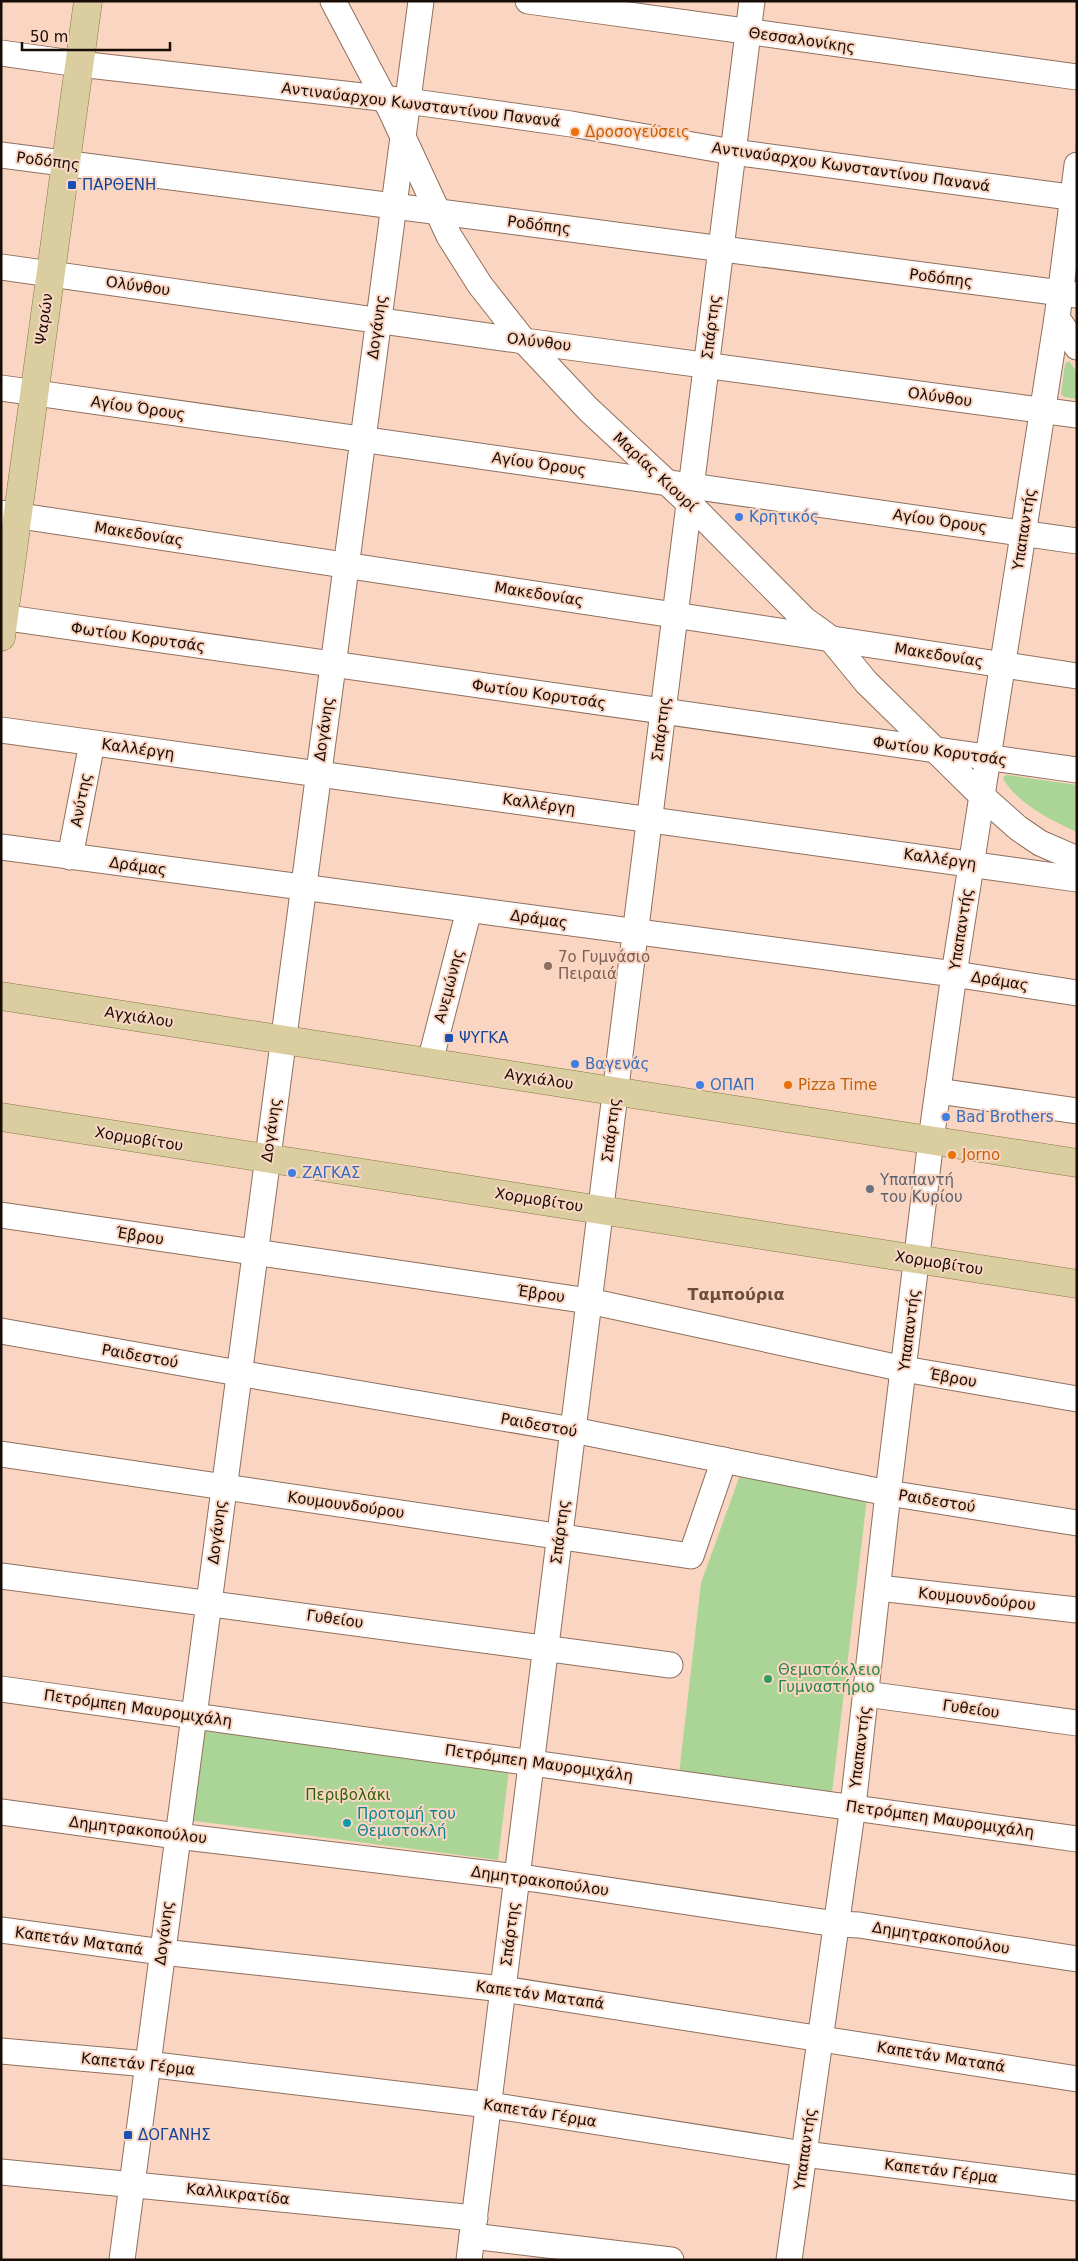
<svg xmlns="http://www.w3.org/2000/svg" width="1078" height="2261" font-family="'DejaVu Sans',sans-serif">
<style>
.green{fill:#abd597}
.lines{fill:none;stroke-linecap:round;stroke-linejoin:round}
.minor-casing{stroke:#8f6f5d;stroke-width:27}
.major-casing{stroke:#867542;stroke-width:29}
.minor{stroke:#fff;stroke-width:25}
.major{stroke:#dacea1;stroke-width:28}
.food-dot{fill:#e8710a;stroke:#fad6c2;stroke-width:2}
.transit-dot{fill:#1a4fb4;stroke:#fad6c2;stroke-width:2}
.shop-dot{fill:#3f7fe0;stroke:#fad6c2;stroke-width:2}
.education-dot{fill:#8d6e63;stroke:#fad6c2;stroke-width:2}
.worship-dot{fill:#6b7280;stroke:#fad6c2;stroke-width:2}
.leisure-dot{fill:#2e9e5b;stroke:#fad6c2;stroke-width:2}
.culture-dot{fill:#0f9aa8;stroke:#fad6c2;stroke-width:2}
.labels{text-anchor:middle;stroke-width:4;stroke-linejoin:round;paint-order:stroke}
.street-label{font-size:15px;fill:#180c06;stroke:#fad6c2}
.food-label{font-size:15px;fill:#c56008;stroke:#fad6c2;text-anchor:start}
.transit-label{font-size:15px;fill:#164399;stroke:#fad6c2;text-anchor:start}
.shop-label{font-size:15px;fill:#366cbe;stroke:#fad6c2;text-anchor:start}
.education-label{font-size:15px;fill:#785e54;stroke:#fad6c2;text-anchor:start}
.worship-label{font-size:15px;fill:#5b616d;stroke:#fad6c2;text-anchor:start}
.leisure-label{font-size:15px;fill:#27864d;stroke:#fad6c2;text-anchor:start}
.park-label{font-size:15px;fill:#306208;stroke:#fad6c2}
.culture-label{font-size:15px;fill:#0d838f;stroke:#fad6c2;text-anchor:start}
.neighbourhood-label{font-size:16px;font-weight:bold;fill:#6b4d3c;stroke:#fad6c2}
</style>
<rect width="100%" height="100%" fill="#fad6c2"/>
<g class="green">
<polygon points="1069,361 1077,372 1077,399 1064,397 1061,394 1065,364"/>
<path d="M 1007,775 L 1077,785 L 1077,832 C 1049,819 1021,806 1003,779 L 1004,776 Z"/>
<polygon points="740,1475 867,1498 832,1793 679,1774 701,1583"/>
<polygon points="198,1730 509,1770 498,1860 187,1820"/>
</g>
<g class="lines">
<defs>
<g id="minor">
<polyline points="333,1 391,111 449,236 480,285 524,341 588,409 689,503 805,620 830,638 866,682 982,796 1018,828 1040,843 1077,859"/>
<polyline points="528,1 1077,77"/>
<polyline points="1,53 79,64 407,101 571,124 733,152 1077,198"/>
<polyline points="1,155 1077,295"/>
<polyline points="1,267 524,341 1077,415"/>
<polyline points="1057,318 1077,347"/>
<polyline points="1,388 1077,541"/>
<polyline points="1,513 1077,676"/>
<polyline points="1,617 1077,770"/>
<polyline points="1,730 1077,879"/>
<polyline points="1,847 954,974 1077,993"/>
<polyline points="70,857 92,743"/>
<polyline points="430,1062 469,910"/>
<polyline points="938,1091 1077,1111"/>
<polyline points="1,1215 589,1301 904,1369 1077,1399"/>
<polyline points="1,1331 238,1373 573,1430 888,1493 1077,1523"/>
<polyline points="1,1454 691,1556 724,1460"/>
<polyline points="1,1576 670,1665"/>
<polyline points="878,1588 1077,1610"/>
<polyline points="1,1689 1077,1839"/>
<polyline points="866,1694 1077,1723"/>
<polyline points="1,1812 177,1836 534,1879 836,1924 859,1925 1077,1959"/>
<polyline points="1,1930 162,1952 503,1989 1077,2079"/>
<polyline points="1,2051 147,2064 489,2105 804,2154 1077,2188"/>
<polyline points="1,2172 475,2218"/>
<polyline points="472,2236 671,2260"/>
<polyline points="122,2260 421,1"/>
<polyline points="469,2260 752,1"/>
<polyline points="789,2260 853,1806 888,1493 931,1140 954,974 1057,318 1077,165"/>
</g>
<g id="major">
<polyline points="1,637 88,1"/>
<polyline points="1,996 1077,1163"/>
<polyline points="1,1117 1077,1284"/>
</g>
</defs>
<use href="#minor" class="minor-casing"/>
<use href="#major" class="major-casing"/>
<use href="#minor" class="minor"/>
<use href="#major" class="major"/>
</g>
<g class="food-dot">
<circle cx="575" cy="132" r="5"/>
<circle cx="788" cy="1085" r="5"/>
<circle cx="952" cy="1155" r="5"/>
</g>
<g class="transit-dot">
<rect x="67" y="180" width="10" height="10" rx="2.5"/>
<rect x="444" y="1033" width="10" height="10" rx="2.5"/>
<rect x="123" y="2130" width="10" height="10" rx="2.5"/>
</g>
<g class="shop-dot">
<circle cx="739" cy="517" r="5"/>
<circle cx="575" cy="1064" r="5"/>
<circle cx="700" cy="1085" r="5"/>
<circle cx="946" cy="1117" r="5"/>
<circle cx="292" cy="1173" r="5"/>
</g>
<circle class="education-dot" cx="548" cy="966" r="5"/>
<circle class="worship-dot" cx="870" cy="1189" r="5"/>
<circle class="leisure-dot" cx="768" cy="1679" r="5"/>
<circle class="culture-dot" cx="347" cy="1823" r="5"/>
<g class="labels">
<g class="street-label">
<text transform="translate(802 40) rotate(8)" y="5">Θεσσαλονίκης</text>
<text transform="translate(421 105) rotate(7)" y="5">Αντιναύαρχου Κωνσταντίνου Πανανά</text>
<text transform="translate(48 161) rotate(7)" y="5">Ροδόπης</text>
<text transform="translate(851 167) rotate(8)" y="5">Αντιναύαρχου Κωνσταντίνου Πανανά</text>
<text transform="translate(539 225) rotate(7)" y="5">Ροδόπης</text>
<text transform="translate(941 278) rotate(7)" y="5">Ροδόπης</text>
<text transform="translate(138 286) rotate(8)" y="5">Ολύνθου</text>
<text transform="translate(44 319) rotate(-82)" y="5">Ψαρών</text>
<text transform="translate(377 327) rotate(-82)" y="5">Δογάνης</text>
<text transform="translate(711 327) rotate(-83)" y="5">Σπάρτης</text>
<text transform="translate(539 342) rotate(7)" y="5">Ολύνθου</text>
<text transform="translate(940 397) rotate(8)" y="5">Ολύνθου</text>
<text transform="translate(138 408) rotate(8)" y="5">Αγίου Όρους</text>
<text transform="translate(539 464) rotate(8)" y="5">Αγίου Όρους</text>
<text transform="translate(655 472) rotate(43)" y="5">Μαρίας Κιουρί</text>
<text transform="translate(940 521) rotate(8)" y="5">Αγίου Όρους</text>
<text transform="translate(1024 529) rotate(-81)" y="5">Υπαπαντής</text>
<text transform="translate(139 534) rotate(9)" y="5">Μακεδονίας</text>
<text transform="translate(539 594) rotate(9)" y="5">Μακεδονίας</text>
<text transform="translate(138 637) rotate(8)" y="5">Φωτίου Κορυτσάς</text>
<text transform="translate(939 655) rotate(9)" y="5">Μακεδονίας</text>
<text transform="translate(539 694) rotate(8)" y="5">Φωτίου Κορυτσάς</text>
<text transform="translate(324 729) rotate(-82)" y="5">Δογάνης</text>
<text transform="translate(661 729) rotate(-83)" y="5">Σπάρτης</text>
<text transform="translate(138 749) rotate(8)" y="5">Καλλέργη</text>
<text transform="translate(940 751) rotate(8)" y="5">Φωτίου Κορυτσάς</text>
<text transform="translate(81 800) rotate(-79)" y="5">Ανύτης</text>
<text transform="translate(539 804) rotate(8)" y="5">Καλλέργη</text>
<text transform="translate(940 859) rotate(8)" y="5">Καλλέργη</text>
<text transform="translate(138 866) rotate(8)" y="5">Δράμας</text>
<text transform="translate(539 919) rotate(8)" y="5">Δράμας</text>
<text transform="translate(961 929) rotate(-81)" y="5">Υπαπαντής</text>
<text transform="translate(1000 981) rotate(9)" y="5">Δράμας</text>
<text transform="translate(449 986) rotate(-75)" y="5">Ανεμώνης</text>
<text transform="translate(139 1017) rotate(9)" y="5">Αγχιάλου</text>
<text transform="translate(539 1079) rotate(9)" y="5">Αγχιάλου</text>
<text transform="translate(271 1130) rotate(-82)" y="5">Δογάνης</text>
<text transform="translate(611 1130) rotate(-83)" y="5">Σπάρτης</text>
<text transform="translate(139 1139) rotate(9)" y="5">Χορμοβίτου</text>
<text transform="translate(539 1200) rotate(9)" y="5">Χορμοβίτου</text>
<text transform="translate(140 1236) rotate(9)" y="5">Έβρου</text>
<text transform="translate(939 1263) rotate(9)" y="5">Χορμοβίτου</text>
<text transform="translate(541 1294) rotate(8)" y="5">Έβρου</text>
<text transform="translate(909 1330) rotate(-83)" y="5">Υπαπαντής</text>
<text transform="translate(140 1356) rotate(10)" y="5">Ραιδεστού</text>
<text transform="translate(953 1378) rotate(10)" y="5">Έβρου</text>
<text transform="translate(539 1425) rotate(10)" y="5">Ραιδεστού</text>
<text transform="translate(937 1501) rotate(9)" y="5">Ραιδεστού</text>
<text transform="translate(346 1505) rotate(8)" y="5">Κουμουνδούρου</text>
<text transform="translate(217 1532) rotate(-83)" y="5">Δογάνης</text>
<text transform="translate(560 1532) rotate(-83)" y="5">Σπάρτης</text>
<text transform="translate(977 1599) rotate(6)" y="5">Κουμουνδούρου</text>
<text transform="translate(335 1619) rotate(8)" y="5">Γυθείου</text>
<text transform="translate(138 1708) rotate(8)" y="5">Πετρόμπεη Μαυρομιχάλη</text>
<text transform="translate(971 1709) rotate(8)" y="5">Γυθείου</text>
<text transform="translate(860 1747) rotate(-83)" y="5">Υπαπαντής</text>
<text transform="translate(539 1763) rotate(8)" y="5">Πετρόμπεη Μαυρομιχάλη</text>
<text transform="translate(940 1819) rotate(8)" y="5">Πετρόμπεη Μαυρομιχάλη</text>
<text transform="translate(138 1830) rotate(7)" y="5">Δημητρακοπούλου</text>
<text transform="translate(540 1881) rotate(8)" y="5">Δημητρακοπούλου</text>
<text transform="translate(164 1933) rotate(-83)" y="5">Δογάνης</text>
<text transform="translate(510 1934) rotate(-83)" y="5">Σπάρτης</text>
<text transform="translate(941 1938) rotate(9)" y="5">Δημητρακοπούλου</text>
<text transform="translate(79 1941) rotate(8)" y="5">Καπετάν Ματαπά</text>
<text transform="translate(540 1995) rotate(8)" y="5">Καπετάν Ματαπά</text>
<text transform="translate(941 2057) rotate(9)" y="5">Καπετάν Ματαπά</text>
<text transform="translate(138 2064) rotate(6)" y="5">Καπετάν Γέρμα</text>
<text transform="translate(540 2113) rotate(9)" y="5">Καπετάν Γέρμα</text>
<text transform="translate(805 2149) rotate(-82)" y="5">Υπαπαντής</text>
<text transform="translate(941 2171) rotate(7)" y="5">Καπετάν Γέρμα</text>
<text transform="translate(238 2194) rotate(6)" y="5">Καλλικρατίδα</text>
</g>
<g class="food-label">
<text x="585" y="137">Δροσογεύσεις</text>
<text x="798" y="1090">Pizza Time</text>
<text x="962" y="1160">Jorno</text>
</g>
<g class="transit-label">
<text x="82" y="190">ΠΑΡΘΕΝΗ</text>
<text x="459" y="1043">ΨΥΓΚΑ</text>
<text x="138" y="2140">ΔΟΓΑΝΗΣ</text>
</g>
<g class="shop-label">
<text x="749" y="522">Κρητικός</text>
<text x="585" y="1069">Βαγενάς</text>
<text x="710" y="1090">ΟΠΑΠ</text>
<text x="956" y="1122">Bad Brothers</text>
<text x="302" y="1178">ΖΑΓΚΑΣ</text>
</g>
<g class="education-label">
<text x="558" y="962">7ο Γυμνάσιο<tspan x="558" dy="17">Πειραιά</tspan></text>
</g>
<g class="worship-label">
<text x="880" y="1185">Υπαπαντή<tspan x="880" dy="17">του Κυρίου</tspan></text>
</g>
<g class="leisure-label">
<text x="778" y="1675">Θεμιστόκλειο<tspan x="778" dy="17">Γυμναστήριο</tspan></text>
</g>
<g class="park-label">
<text x="348" y="1800">Περιβολάκι</text>
</g>
<g class="culture-label">
<text x="357" y="1819">Προτομή του<tspan x="357" dy="17">Θεμιστοκλή</tspan></text>
</g>
<g class="neighbourhood-label">
<text x="736" y="1300">Ταμπούρια</text>
</g>
</g>
<rect width="1078" height="2261" fill="none" stroke="#180c06" stroke-width="5"/>
<path d="M22 42v8h148v-8" fill="none" stroke="#180c06" stroke-width="2.5"/>
<text x="30" y="42" font-size="15" fill="#180c06" stroke="#fad6c2" stroke-width="4" paint-order="stroke">50 m</text>
</svg>
